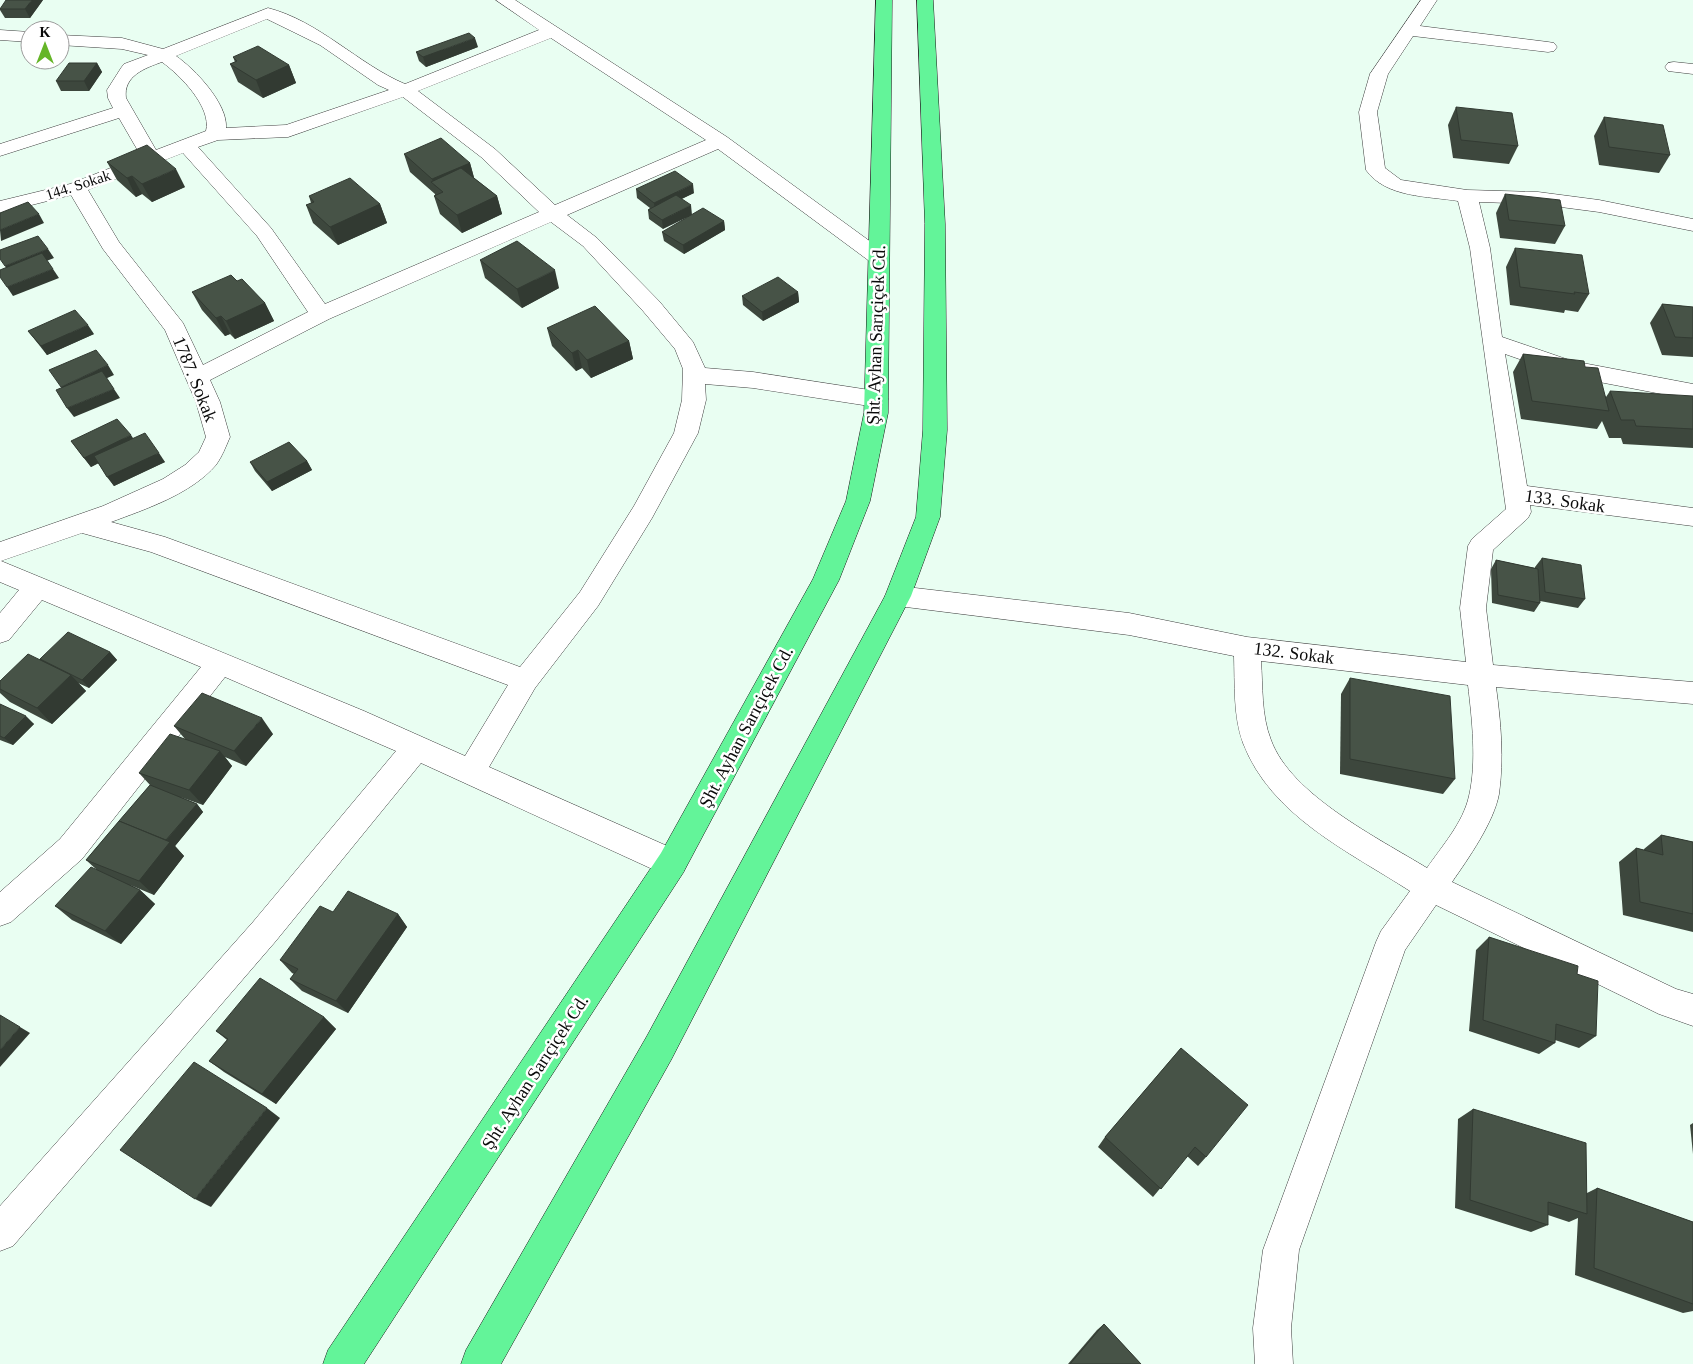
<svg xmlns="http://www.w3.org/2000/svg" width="1693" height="1364" font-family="'Times New Roman',serif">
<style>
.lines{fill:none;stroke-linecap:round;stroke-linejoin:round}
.minor-casing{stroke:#3d3d3d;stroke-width:1}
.major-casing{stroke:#1b1b1b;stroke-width:1}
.minor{fill:#fff;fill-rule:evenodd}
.major{fill:#63f499;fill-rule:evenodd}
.wall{fill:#3d473d}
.shaded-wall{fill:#323a32}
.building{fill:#475347;stroke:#323a32}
.labels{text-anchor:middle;stroke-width:5;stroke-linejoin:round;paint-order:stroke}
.far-street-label{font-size:15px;fill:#0a0a0a;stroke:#fff}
.street-label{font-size:18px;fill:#0a0a0a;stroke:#fff}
</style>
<rect width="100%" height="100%" fill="#e9fef2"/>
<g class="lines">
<defs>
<g id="minor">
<path d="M 496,0 L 515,0 L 727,137 L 886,253 L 889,258 L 886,263 L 879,264 L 872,263 L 718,149 L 567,215 L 597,238 L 659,301 L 693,342 L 705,368 L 753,372 L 876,391 L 884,393 L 888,399 L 884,405 L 876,407 L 753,388 L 705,384 L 706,400 L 698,433 L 652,518 L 598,606 L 535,688 L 489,767 L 683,853 L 687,863 L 683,873 L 672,877 L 661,873 L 421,763 L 275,942 L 13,1246 L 0,1251 L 0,1206 L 253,922 L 396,751 L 225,677 L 82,859 L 11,922 L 0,926 L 0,892 L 60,839 L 201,667 L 42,600 L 9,640 L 0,643 L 0,613 L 19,590 L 0,582 L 0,542 L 103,506 L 163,479 L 185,465 L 199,452 L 206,437 L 196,402 L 165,330 L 103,249 L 71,195 L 0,213 L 0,201 L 70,184 L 141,156 L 119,118 L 0,156 L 0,144 L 113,108 L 108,98 L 107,90 L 121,68 L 124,64 L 148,55 L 122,49 L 60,45 L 60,35 L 122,38 L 163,49 L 268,8 C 319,21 358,64 405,84 L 539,30 ZM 267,19 L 320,45 L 378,85 L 389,90 L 286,125 L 226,128 C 228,104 195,69 176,56 ZM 551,38 L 706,140 L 555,205 L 495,149 L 418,91 ZM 162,62 C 180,75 212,107 206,131 L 156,150 L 126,98 C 123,76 145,68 162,62 ZM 403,97 L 481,157 L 539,212 L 325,304 L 271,228 L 198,147 L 218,140 L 288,137 ZM 183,153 L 257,236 L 308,312 L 203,365 L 183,323 L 119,242 L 88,190 ZM 551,222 L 583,246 L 643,311 L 675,349 L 683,369 L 682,400 L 674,433 L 634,506 L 580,592 L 520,667 L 165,537 L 111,522 C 146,509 191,494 216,465 C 222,457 226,446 230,437 L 220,402 L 210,380 L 329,319 ZM 82,533 L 151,552 L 508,685 L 465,756 L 364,711 L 1,561 Z"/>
<path d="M 1421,0 L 1437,0 L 1420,26 L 1548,42 L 1554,43 L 1557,47 L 1554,51 L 1548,52 L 1413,36 L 1388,74 L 1377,112 L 1385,168 L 1401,180 L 1467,190 L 1538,192 L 1599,200 L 1693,219 L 1693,231 L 1599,212 L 1538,204 L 1479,202 L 1490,248 L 1502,337 L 1572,361 L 1693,384 L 1693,400 L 1568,376 L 1505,354 L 1527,486 L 1693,508 L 1693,526 L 1530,505 L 1531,512 L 1528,518 L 1493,550 L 1486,608 L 1493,665 L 1693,682 L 1693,704 L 1496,687 C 1501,723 1504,759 1499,794 C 1494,822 1468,859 1452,882 L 1676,989 L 1693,994 L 1693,1026 L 1659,1014 L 1436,905 L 1405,950 L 1299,1250 L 1291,1328 L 1293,1364 L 1255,1364 L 1253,1328 L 1263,1250 L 1376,942 L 1381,931 L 1410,891 C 1348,851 1271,816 1243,743 C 1233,716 1235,684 1234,656 L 1129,635 L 898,606 L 889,603 L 885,596 L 889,589 L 898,586 L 1129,613 L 1247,637 L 1466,662 L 1460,608 L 1468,546 L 1472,539 L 1506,509 L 1470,248 L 1458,201 C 1428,196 1386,198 1366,170 L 1359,112 L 1370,74 ZM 1261,661 L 1468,685 C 1472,719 1477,762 1469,796 C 1463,823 1442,846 1427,868 C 1378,838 1291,795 1271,740 C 1261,715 1263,686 1261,661 Z"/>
<polygon points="0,30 30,32 30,42 0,40"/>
<polygon points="1674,62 1693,64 1693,74 1668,71 1665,67 1668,63"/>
</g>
<g id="major">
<polygon points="876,0 892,0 888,413 870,501 839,580 683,873 364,1364 323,1364 328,1350 661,853 813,579 846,501 864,413"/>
<polygon points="917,0 933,0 945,224 947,430 940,517 911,596 671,1060 501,1364 461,1364 466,1350 647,1036 885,596 916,517 923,430 925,224"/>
</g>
</defs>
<use href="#minor" class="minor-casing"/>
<use href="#major" class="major-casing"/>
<use href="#minor" class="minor"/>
<use href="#major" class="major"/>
</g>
<g class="wall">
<polygon points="43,0 30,18 5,18 0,10 0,8"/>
<polygon points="478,47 426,67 419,61 416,52"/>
<polygon points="233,57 289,65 296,83 263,98 238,82 230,64 235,62"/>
<polygon points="97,63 102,72 89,91 61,91 56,81"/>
<polygon points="1456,107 1518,146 1509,164 1453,158 1448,125"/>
<polygon points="1604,117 1670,155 1659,173 1599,165 1594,136"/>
<polygon points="404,154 470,163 474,178 497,196 502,214 462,233 440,214 434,196 435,195 435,194 410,172"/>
<polygon points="107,162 185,187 152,202 142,194 136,197 117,180"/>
<polygon points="636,189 694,193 681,199 663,229 649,219 648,210 650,208 637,198"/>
<polygon points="1505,194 1565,226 1555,244 1500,238 1496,213"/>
<polygon points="309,196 380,204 387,223 338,245 313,223 306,205 311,203"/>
<polygon points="724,221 725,230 684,254 664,241 662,232"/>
<polygon points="1515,248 1589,294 1578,312 1565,310 1564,313 1510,305 1506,267"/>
<polygon points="480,260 559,288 522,308 485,278"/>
<polygon points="192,292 265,303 274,321 235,339 230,334 225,336 202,310"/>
<polygon points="798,292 799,302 763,321 743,305 742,296"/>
<polygon points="1662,304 1693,307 1693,357 1662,355 1650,323"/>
<polygon points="547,328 629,341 633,359 591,378 582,368 576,371 552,346"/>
<polygon points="28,331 94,334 47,355"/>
<polygon points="1523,354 1585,367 1606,397 1610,391 1693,429 1693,448 1623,444 1621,438 1609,438 1602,421 1597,429 1521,419 1513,372"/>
<polygon points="133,438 165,462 114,486 98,463 91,467 71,441"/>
<polygon points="307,461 312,470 272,491 255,471 250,462"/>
<polygon points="1542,558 1585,599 1578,608 1540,601 1540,603 1534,612 1492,603 1491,569 1496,560 1535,568 1535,567"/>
<polygon points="110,652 117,660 89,688 78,683 86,691 52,724 10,702 0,693 0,681 40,659"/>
<polygon points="1350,678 1455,779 1443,794 1340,774 1341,694"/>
<polygon points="0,704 34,724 13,745 0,740"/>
<polygon points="174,726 273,734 246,766 225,757 232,766 203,805 180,797 197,804 203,812 175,846 184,856 154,895 130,885 140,890 155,904 121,944 72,920 55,906 97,870 86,860 150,785 139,773 185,739"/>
<polygon points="1661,835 1693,842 1693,932 1623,915 1619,862 1636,848 1644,850 1644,849"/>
<polygon points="333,912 398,914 407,927 348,1013 302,991 290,979 294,974 292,973 280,960"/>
<polygon points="1489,937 1577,974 1596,1036 1579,1048 1555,1040 1555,1043 1539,1054 1469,1031 1476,950"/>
<polygon points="324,1017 336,1029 276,1104 224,1072 209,1061 227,1040 216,1031"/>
<polygon points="1181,1048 1206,1157 1198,1166 1187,1156 1153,1197 1098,1147 1105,1137"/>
<polygon points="1473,1109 1587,1193 1597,1188 1693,1222 1693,1311 1683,1313 1575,1275 1578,1218 1569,1222 1548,1215 1548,1225 1531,1232 1455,1208 1458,1119"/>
<polygon points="1693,1123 1693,1154 1690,1125"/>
<polygon points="1104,1324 1141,1364 1068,1364 1097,1330"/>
</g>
<g class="shaded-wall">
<polygon points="32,0 43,0 30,18 25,9"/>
<polygon points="475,38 478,47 426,67 423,57"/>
<polygon points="97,63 102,72 89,91 84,81"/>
<polygon points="289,65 296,83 263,98 256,80"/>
<polygon points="470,163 475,181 443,192 434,185 432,179"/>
<polygon points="176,169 185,187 152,202 142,184"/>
<polygon points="132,176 142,194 136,197 127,178"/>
<polygon points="693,184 694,193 655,212 654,203"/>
<polygon points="497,196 502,214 462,233 457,215"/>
<polygon points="380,204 387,223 338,245 330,227"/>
<polygon points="691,205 692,215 663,229 662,220"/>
<polygon points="39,214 44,223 1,241 0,230"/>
<polygon points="724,221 725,230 684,254 683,245"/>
<polygon points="48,249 54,258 11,275 5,266"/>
<polygon points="53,269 59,278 13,296 7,287"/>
<polygon points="555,270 559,288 522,308 517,289"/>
<polygon points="798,292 799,302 763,321 762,312"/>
<polygon points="265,303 274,321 235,339 226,321"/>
<polygon points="221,316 230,334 225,336 216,318"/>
<polygon points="88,325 94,334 47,355 41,346"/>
<polygon points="629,341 633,359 591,378 587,360"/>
<polygon points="578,350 582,368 576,371 572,353"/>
<polygon points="108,365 114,375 67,396 61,387"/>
<polygon points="114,389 120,398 74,417 67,408"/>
<polygon points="131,435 137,444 91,467 84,458"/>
<polygon points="159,453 165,462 114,486 107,477"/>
<polygon points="307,461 312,470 272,491 267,482"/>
<polygon points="110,652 117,660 89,688 82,680"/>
<polygon points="71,675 86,691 52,724 37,708"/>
<polygon points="26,716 34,724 13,745 4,738"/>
<polygon points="262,718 273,734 246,766 234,751"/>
<polygon points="220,751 232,766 203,805 189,790"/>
<polygon points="197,804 203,812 175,846 184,856 154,895 139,881 166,841"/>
<polygon points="140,890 155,904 121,944 105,931"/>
<polygon points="398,914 407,927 348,1013 336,1001"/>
<polygon points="324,1017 336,1029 276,1104 262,1094"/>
<polygon points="20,1027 30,1033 0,1067 0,1050"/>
<polygon points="267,1108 280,1118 211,1207 195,1199"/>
</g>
<g class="building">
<polygon points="6,0 32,0 25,9 0,9"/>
<polygon points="469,33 475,38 423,57 416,52"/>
<polygon points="258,46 289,65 256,80 230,64 237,61 233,57"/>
<polygon points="69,63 97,63 84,81 56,81"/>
<polygon points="1456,107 1512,113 1518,146 1461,140"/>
<polygon points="1604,117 1663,125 1670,155 1609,147"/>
<polygon points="441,138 470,163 432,179 404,154"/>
<polygon points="147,145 176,169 142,184 132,176 127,178 107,162"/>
<polygon points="461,168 497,196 457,215 434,196 443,192 431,182"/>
<polygon points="675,171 693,184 654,203 636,189"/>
<polygon points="350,178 380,204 330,227 306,205 314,202 309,196"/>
<polygon points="1505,194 1560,200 1565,226 1509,220"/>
<polygon points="676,195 691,205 662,220 648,210"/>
<polygon points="28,202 39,214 0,230 0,213"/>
<polygon points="703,208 724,221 683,245 662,232"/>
<polygon points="38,236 48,249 5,266 0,259 0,250"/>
<polygon points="517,241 555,270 517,289 480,260"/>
<polygon points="1515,248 1582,255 1589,294 1574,292 1575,294 1520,287"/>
<polygon points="42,253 53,269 7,287 0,277 0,270"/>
<polygon points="231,275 237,281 242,279 265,303 226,321 221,316 216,318 192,292"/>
<polygon points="778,277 798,292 762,312 742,296"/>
<polygon points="1662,304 1693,307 1693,338 1675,337"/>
<polygon points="595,306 629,341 587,360 578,350 572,353 547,328"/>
<polygon points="75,310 88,325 41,346 28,331"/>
<polygon points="96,350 108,365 61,387 49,370"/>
<polygon points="1523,354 1584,361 1585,367 1598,368 1609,411 1532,401"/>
<polygon points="102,371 114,389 67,408 56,390"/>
<polygon points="1610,391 1693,396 1693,429 1636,426 1634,420 1621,420"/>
<polygon points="117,419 131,435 84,458 71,441"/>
<polygon points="145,433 159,453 107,477 94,456"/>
<polygon points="289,442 307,461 267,482 250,462"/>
<polygon points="1542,558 1581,565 1585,599 1545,592"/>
<polygon points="1496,560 1538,569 1540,603 1498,595"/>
<polygon points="68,632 110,652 82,680 40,659"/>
<polygon points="28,654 71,675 37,708 0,689 0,681"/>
<polygon points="1350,678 1450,696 1455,779 1350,759"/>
<polygon points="202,693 262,718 234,751 174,726"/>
<polygon points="0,704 26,716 4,738 0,736"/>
<polygon points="170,734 220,751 189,790 139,773"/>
<polygon points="150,785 197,804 166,840 119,821"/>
<polygon points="119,821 170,842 139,881 86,860"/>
<polygon points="1661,835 1693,842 1693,914 1640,902 1636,848 1663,855"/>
<polygon points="91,867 140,890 105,931 55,906"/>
<polygon points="348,891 398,914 336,1001 290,979 298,969 280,960 320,906 333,912"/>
<polygon points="1489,937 1578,966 1577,974 1598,981 1596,1036 1556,1024 1555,1043 1483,1020"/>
<polygon points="260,978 324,1017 262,1094 209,1061 228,1039 216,1031"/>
<polygon points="0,1015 20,1027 0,1050"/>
<polygon points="1181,1048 1248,1105 1206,1157 1195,1147 1161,1189 1105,1137"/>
<polygon points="194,1062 267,1108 195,1199 120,1150"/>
<polygon points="1473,1109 1586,1143 1587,1214 1548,1202 1548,1225 1470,1200"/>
<polygon points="1597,1188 1693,1222 1693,1304 1594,1268"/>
<polygon points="1104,1324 1141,1364 1070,1364"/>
</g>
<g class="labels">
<g class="far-street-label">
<text transform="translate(78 185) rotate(-18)" y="5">144. Sokak</text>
</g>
<g class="street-label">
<text transform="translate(876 335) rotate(-88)" y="6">Şht. Ayhan Sarıçiçek Cd.</text>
<text transform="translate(195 379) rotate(68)" y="6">1787. Sokak</text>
<text transform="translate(1565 501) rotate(8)" y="6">133. Sokak</text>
<text transform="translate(1294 653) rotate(7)" y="6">132. Sokak</text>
<text transform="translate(746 727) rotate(-62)" y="6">Şht. Ayhan Sarıçiçek Cd.</text>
<text transform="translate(535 1072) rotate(-57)" y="6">Şht. Ayhan Sarıçiçek Cd.</text>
</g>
</g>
<g transform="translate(45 45)"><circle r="24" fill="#ffffff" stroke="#9d9d9d"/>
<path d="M0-4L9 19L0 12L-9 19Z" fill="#65b528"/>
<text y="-8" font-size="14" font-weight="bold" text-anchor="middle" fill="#0a0a0a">K</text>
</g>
</svg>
